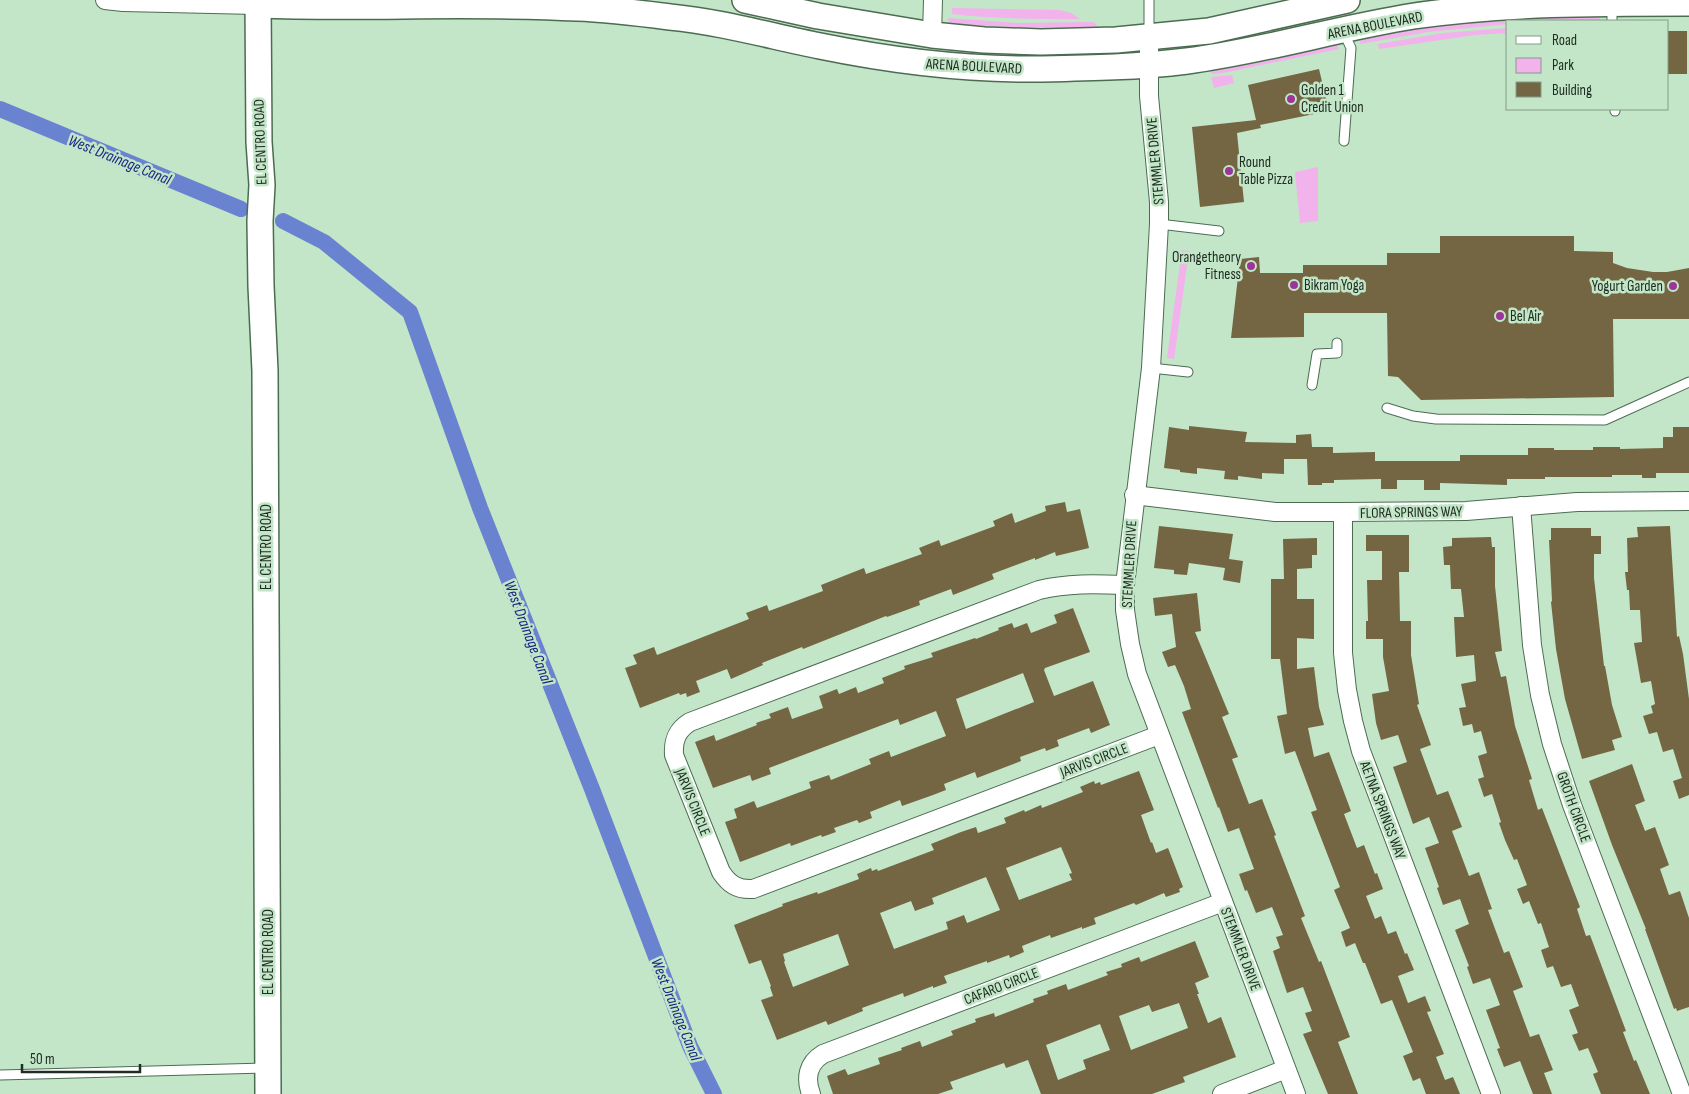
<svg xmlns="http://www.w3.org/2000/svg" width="1689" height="1094" font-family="'Sofia Sans Condensed',sans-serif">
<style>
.green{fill:#f2b2ec}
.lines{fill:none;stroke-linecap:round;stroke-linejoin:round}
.canal{stroke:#6a83d0;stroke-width:16}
.building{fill:#746642;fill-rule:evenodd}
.lane-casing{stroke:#4c6c52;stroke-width:11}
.street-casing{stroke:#4c6c52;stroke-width:20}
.secondary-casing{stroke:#4c6c52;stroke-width:28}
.lane{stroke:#fff;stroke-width:9}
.street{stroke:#fff;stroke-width:18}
.secondary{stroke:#fff;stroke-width:25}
.poi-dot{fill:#9c3599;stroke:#c3e6c8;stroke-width:2}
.labels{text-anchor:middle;stroke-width:5;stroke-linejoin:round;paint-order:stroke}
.street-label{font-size:15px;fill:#202d22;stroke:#c3e6c8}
.poi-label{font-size:15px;fill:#202d22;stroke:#c3e6c8;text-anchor:start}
.water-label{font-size:16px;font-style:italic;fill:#192680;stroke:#c3e6c8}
</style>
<rect width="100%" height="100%" fill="#c3e6c8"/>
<g class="green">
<path d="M 952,8 L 1060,10 L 1071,13 L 1080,19 C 1037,19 995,19 952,14 Z"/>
<polygon points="1554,16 1599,16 1600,21 1508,21 1508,24 1428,32 1360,44 1361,39 1432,26 1477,21"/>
<path d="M 947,18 L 1019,23 L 1094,22 L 1098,27 C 1049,28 1000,28 950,23 Z"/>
<polygon points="1508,28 1508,33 1475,35 1379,49 1378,44 1443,33"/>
<polygon points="1336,45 1339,49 1223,73 1213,74 1208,71 1221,70"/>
<polygon points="1232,75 1234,83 1214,88 1211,77"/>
<polygon points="1318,167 1318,221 1300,223 1295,172"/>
<polygon points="1182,250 1189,251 1174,359 1167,358"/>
</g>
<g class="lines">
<g class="canal">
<polyline points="0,109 241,209"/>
<polyline points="283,221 324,242 410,312 480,508 592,789 690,1046 714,1094"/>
</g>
</g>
<g class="building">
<rect x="1668" y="31" width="19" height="43"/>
<polygon points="1319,69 1329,111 1260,125 1261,128 1237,133 1244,202 1200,207 1192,127 1256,120 1248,85"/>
<polygon points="1440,236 1574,236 1574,251 1613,252 1613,263 1627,268 1653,272 1667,272 1689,268 1689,319 1613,319 1614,397 1421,400 1398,377 1388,376 1387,313 1304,313 1304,337 1231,338 1240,259 1259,257 1260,273 1303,273 1303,265 1387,265 1387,253 1440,253"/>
<polygon points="1189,426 1247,432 1245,442 1296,443 1296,435 1311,434 1312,447 1333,447 1333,453 1375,452 1375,461 1460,461 1460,455 1528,455 1528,448 1554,448 1554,450 1593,450 1593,447 1620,447 1620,449 1663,448 1663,437 1673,437 1673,427 1689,427 1689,473 1656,473 1656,478 1642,478 1642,475 1612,475 1612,477 1545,477 1545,479 1507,479 1507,485 1440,483 1440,490 1424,490 1424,480 1397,480 1397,489 1381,489 1381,479 1334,480 1334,483 1322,483 1322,485 1308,485 1307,459 1284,459 1284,474 1262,473 1262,479 1238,476 1238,480 1224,479 1225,471 1197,468 1197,474 1180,472 1180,470 1164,468 1169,427 1189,430"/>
<polygon points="1065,502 1067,512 1080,509 1089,548 1056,556 1055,552 1035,560 1035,558 992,574 994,579 953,595 951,589 919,601 920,605 901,612 887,617 886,616 803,649 802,647 762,663 763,665 731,679 727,669 696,681 700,692 687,697 686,693 680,695 679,693 640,708 625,668 637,664 633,655 654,647 657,655 749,619 746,613 767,605 769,611 823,591 821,585 864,568 866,574 922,554 919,548 939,540 941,546 995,526 993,521 1012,513 1015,523 1046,511 1045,506"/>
<polygon points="1159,526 1233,534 1229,559 1243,561 1240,583 1223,580 1225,568 1189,563 1187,575 1174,574 1174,570 1154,568"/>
<polygon points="1670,526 1677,637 1679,636 1683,654 1689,699 1689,795 1679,799 1673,781 1682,778 1673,749 1663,752 1657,732 1649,734 1643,716 1653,713 1651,706 1655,704 1651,681 1641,683 1634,643 1642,642 1640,610 1630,610 1629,590 1627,590 1625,572 1628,572 1627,538 1638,537 1637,527"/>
<polygon points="1551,528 1591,528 1591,536 1601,536 1601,554 1594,554 1594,578 1604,666 1605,666 1612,705 1622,737 1612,740 1615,750 1582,759 1565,699 1556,649 1551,602 1552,601 1549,540 1551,540"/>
<polygon points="1366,535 1409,535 1409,572 1399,572 1400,621 1411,621 1411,655 1419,704 1417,705 1431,745 1420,749 1437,795 1448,791 1462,827 1452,831 1469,876 1479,872 1492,909 1488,910 1504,953 1509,951 1523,987 1513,991 1530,1037 1539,1034 1553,1070 1544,1073 1552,1094 1533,1094 1520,1061 1504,1067 1497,1049 1500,1048 1486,1010 1500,1005 1490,978 1473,984 1467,967 1469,966 1455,930 1469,924 1460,899 1443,905 1437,888 1439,887 1425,848 1439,843 1429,817 1413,824 1393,767 1407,762 1398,735 1381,740 1376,723 1372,694 1389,691 1383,657 1383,639 1366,639 1366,621 1368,621 1367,580 1382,580 1382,551 1366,551"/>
<polygon points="1491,537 1492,547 1495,547 1495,586 1502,651 1495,652 1501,677 1506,676 1515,726 1532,779 1529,780 1538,810 1542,808 1580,907 1577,909 1586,936 1590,935 1626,1031 1623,1032 1634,1061 1636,1060 1650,1094 1601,1094 1593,1074 1598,1072 1588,1048 1579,1051 1572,1035 1578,1033 1569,1010 1579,1006 1571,984 1561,987 1553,966 1547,968 1541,950 1549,947 1541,923 1538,924 1529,901 1523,904 1517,889 1527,885 1517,859 1514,860 1505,840 1499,823 1501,822 1492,794 1484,797 1478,779 1484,777 1478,756 1487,753 1481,731 1474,733 1472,724 1463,726 1459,708 1466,707 1461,684 1476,681 1474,655 1456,657 1454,617 1464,617 1461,589 1451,589 1450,565 1444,565 1443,547 1452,546 1452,538"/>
<polygon points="1317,538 1317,555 1312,555 1312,568 1297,569 1297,599 1314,599 1314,639 1297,638 1297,669 1314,667 1319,707 1324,725 1308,728 1314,757 1329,752 1351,811 1344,814 1357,848 1364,845 1375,874 1377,873 1383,889 1366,896 1375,919 1381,916 1388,934 1396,931 1405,954 1407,953 1414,970 1398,976 1408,1003 1425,996 1431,1011 1427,1012 1444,1054 1436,1057 1445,1080 1453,1077 1460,1094 1426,1094 1420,1078 1413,1081 1403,1056 1413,1052 1392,1000 1381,1004 1365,963 1363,963 1355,943 1346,947 1341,932 1350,928 1334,890 1340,887 1311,812 1317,810 1295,751 1285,754 1277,716 1287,714 1280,659 1271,659 1271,579 1284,579 1283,539"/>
<polygon points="1197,593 1201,631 1195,632 1229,714 1222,717 1238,757 1232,759 1249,804 1262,799 1276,835 1274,836 1305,916 1301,918 1319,962 1321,961 1350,1037 1338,1042 1358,1094 1328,1094 1303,1034 1312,1031 1305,1013 1312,1011 1303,987 1287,993 1273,951 1280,948 1276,937 1283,935 1272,907 1256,913 1247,890 1245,891 1239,874 1254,869 1239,828 1228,832 1219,807 1218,808 1182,712 1191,709 1184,686 1175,665 1168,667 1162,652 1176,647 1172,614 1155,616 1153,598"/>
<path d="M 1073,608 L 1090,652 L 1045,668 L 1044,670 L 1054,696 L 1093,681 L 1110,725 L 1091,733 L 1089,728 L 1057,740 L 1059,746 L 1046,751 L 1045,748 L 1020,757 L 1021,761 L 977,778 L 975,772 L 944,784 L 946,790 L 933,795 L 902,806 L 900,800 L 870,812 L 872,818 L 859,823 L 857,820 L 834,828 L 836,832 L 822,837 L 821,835 L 791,846 L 790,843 L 740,862 L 725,822 L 737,818 L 734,809 L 754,801 L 757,808 L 811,788 L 809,782 L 829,775 L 831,780 L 871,764 L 869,759 L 889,751 L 891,757 L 946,736 L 936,711 L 900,725 L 898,719 L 769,768 L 771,774 L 752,781 L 750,775 L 713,788 L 695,742 L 714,735 L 716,741 L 757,725 L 756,723 L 771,718 L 769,714 L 788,707 L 792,719 L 823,708 L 819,696 L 837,689 L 839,694 L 856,687 L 858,693 L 884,683 L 882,678 L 905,669 L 904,666 L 933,657 L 931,653 L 975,638 L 976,639 L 999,630 L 998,628 L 1012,623 L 1014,628 L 1027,623 L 1031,633 L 1057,623 L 1054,615 ZM 1023,673 L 1034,702 L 966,729 L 956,699 Z"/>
<polygon points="1632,764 1645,801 1635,805 1645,831 1655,827 1669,865 1660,869 1669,895 1680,891 1689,918 1689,1007 1677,1011 1676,1008 1674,1009 1645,929 1646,929 1612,845 1589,781"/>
<path d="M 1139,771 L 1154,810 L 1141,815 L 1151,843 L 1152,842 L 1156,853 L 1168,848 L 1183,887 L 1179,889 L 1180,892 L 1166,897 L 1164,893 L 1136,905 L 1134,903 L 1094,918 L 1096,924 L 1082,929 L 1082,927 L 1051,938 L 1050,935 L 1022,946 L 1024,952 L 1010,958 L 1009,955 L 987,963 L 987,961 L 944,976 L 947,983 L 933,988 L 933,986 L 904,997 L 903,993 L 862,1008 L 863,1011 L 828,1025 L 826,1021 L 777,1040 L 761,1000 L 773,996 L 770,987 L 771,986 L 761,960 L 749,964 L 734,925 L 783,906 L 782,904 L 817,892 L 818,894 L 859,879 L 857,874 L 871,868 L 872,871 L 877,869 L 878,871 L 934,850 L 931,844 L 961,832 L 976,827 L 978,833 L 1006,823 L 1004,818 L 1024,810 L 1025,812 L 1041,805 L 1042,808 L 1083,792 L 1080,787 L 1094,781 L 1095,784 L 1100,782 L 1101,785 ZM 1061,847 L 1072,873 L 1069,874 L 1072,880 L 1019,900 L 1006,868 ZM 986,877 L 1000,910 L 967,923 L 964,915 L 946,922 L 948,929 L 894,949 L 880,913 L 911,901 L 915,911 L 934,904 L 932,898 ZM 838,934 L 849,965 L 793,987 L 784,962 L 785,961 L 783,954 Z"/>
<path d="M 1195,941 L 1209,977 L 1195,983 L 1199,994 L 1197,994 L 1208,1023 L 1221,1017 L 1236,1057 L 1183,1077 L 1185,1082 L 1152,1094 L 1041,1094 L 1028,1060 L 1006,1068 L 1004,1063 L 950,1082 L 953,1089 L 938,1094 L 833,1094 L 827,1076 L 845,1069 L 848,1075 L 880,1064 L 878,1058 L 902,1050 L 901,1048 L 920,1041 L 922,1047 L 953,1035 L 951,1031 L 976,1022 L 975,1019 L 994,1013 L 995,1017 L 1034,1002 L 1033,999 L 1048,994 L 1047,991 L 1066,984 L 1068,990 L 1108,975 L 1106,972 L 1122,967 L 1121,964 L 1139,957 L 1141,962 ZM 1179,1003 L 1188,1028 L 1131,1050 L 1119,1016 L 1149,1005 L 1152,1012 ZM 1100,1024 L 1110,1050 L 1083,1060 L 1086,1069 L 1058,1080 L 1046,1045 Z"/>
</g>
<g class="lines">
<defs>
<g id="lane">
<polyline points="1149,0 1149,36"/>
<polyline points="1612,6 1612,21"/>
<polyline points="1343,31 1351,48 1344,141"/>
<polyline points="1615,109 1615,111"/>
<polyline points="1159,224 1219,231"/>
<polyline points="1151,368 1188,372"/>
<polyline points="1312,385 1317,354 1337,353 1337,343"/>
<polyline points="1387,408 1413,416 1436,419 1605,420 1689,382"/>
<polyline points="0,1075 265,1068"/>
</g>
<g id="street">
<polyline points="105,0 123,2 258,5"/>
<polyline points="932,35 933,0"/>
<polyline points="1149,37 1149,96 1159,202 1159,224 1151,368 1125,585 1125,610 1130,644 1137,674 1296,1094"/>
<polyline points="1134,495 1275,512 1343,512 1466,511 1577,502 1689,501"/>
<polyline points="1521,506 1532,645 1540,695 1552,744 1572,805 1682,1094"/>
<polyline points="1343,512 1343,653 1347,690 1353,721 1361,751 1491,1094"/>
<path d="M 1125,585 C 1095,584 1068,583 1039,590 L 690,722 C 677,730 673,740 674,755 L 721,872 C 729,884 737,890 753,889 L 1159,735"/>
<path d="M 811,1094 C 805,1078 808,1063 823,1054 L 1223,902"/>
<polyline points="1222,1094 1286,1069"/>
</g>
<g id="secondary">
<polyline points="258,0 259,142 262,185 260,221 261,286 265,371 268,1094"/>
<polyline points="745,0 818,16 932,35 984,40 1041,42 1116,40 1209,31 1347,0"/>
<path d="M 258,5 C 364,9 471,2 577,8 C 608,9 639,13 670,17 C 721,22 770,36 820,46 C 893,61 967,70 1042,69 C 1091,68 1139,67 1187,61 C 1264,51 1338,28 1414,16 C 1505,3 1597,3 1689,3"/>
</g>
</defs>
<use href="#lane" class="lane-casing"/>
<use href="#street" class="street-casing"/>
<use href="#secondary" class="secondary-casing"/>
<use href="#lane" class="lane"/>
<use href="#street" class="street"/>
<use href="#secondary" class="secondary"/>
</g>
<g class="poi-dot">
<circle cx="1291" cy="99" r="5"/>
<circle cx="1229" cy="171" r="5"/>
<circle cx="1251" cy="266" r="5"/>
<circle cx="1294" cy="285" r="5"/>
<circle cx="1673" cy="286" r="5"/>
<circle cx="1500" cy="316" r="5"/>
</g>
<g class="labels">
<g class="street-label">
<text transform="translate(1375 25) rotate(-11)" y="5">ARENA BOULEVARD</text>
<text transform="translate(974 66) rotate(3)" y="5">ARENA BOULEVARD</text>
<text transform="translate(260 142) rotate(-92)" y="5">EL CENTRO ROAD</text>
<text transform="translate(1155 161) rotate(-95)" y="5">STEMMLER DRIVE</text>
<text transform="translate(1411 512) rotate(-1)" y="5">FLORA SPRINGS WAY</text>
<text transform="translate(266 547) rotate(-90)" y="5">EL CENTRO ROAD</text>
<text transform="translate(1129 564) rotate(-87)" y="5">STEMMLER DRIVE</text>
<text transform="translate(1094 760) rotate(-21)" y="5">JARVIS CIRCLE</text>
<text transform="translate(693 802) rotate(68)" y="5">JARVIS CIRCLE</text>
<text transform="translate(1574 807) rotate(70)" y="5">GROTH CIRCLE</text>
<text transform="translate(1383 810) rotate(69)" y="5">AETNA SPRINGS WAY</text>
<text transform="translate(1241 949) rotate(69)" y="5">STEMMLER DRIVE</text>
<text transform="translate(268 952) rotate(-90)" y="5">EL CENTRO ROAD</text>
<text transform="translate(1001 986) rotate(-21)" y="5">CAFARO CIRCLE</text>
</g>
<g class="poi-label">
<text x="1301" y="95">Golden 1<tspan x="1301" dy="17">Credit Union</tspan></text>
<text x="1239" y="167">Round<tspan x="1239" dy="17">Table Pizza</tspan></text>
<text x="1241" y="262" text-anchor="end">Orangetheory<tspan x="1241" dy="17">Fitness</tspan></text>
<text x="1304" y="290">Bikram Yoga</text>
<text x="1663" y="291" text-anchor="end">Yogurt Garden</text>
<text x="1510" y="321">Bel Air</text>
</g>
<g class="water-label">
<text transform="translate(120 159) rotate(22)" y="6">West Drainage Canal</text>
<text transform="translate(529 632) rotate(69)" y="6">West Drainage Canal</text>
<text transform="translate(677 1009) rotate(68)" y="6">West Drainage Canal</text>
</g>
</g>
<rect x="1506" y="20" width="162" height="90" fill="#c3e6c8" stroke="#829c86"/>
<rect x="1516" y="36" width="25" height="8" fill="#ffffff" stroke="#829c86"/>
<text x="1552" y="45" font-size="15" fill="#202d22">Road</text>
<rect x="1516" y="58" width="25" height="15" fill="#f2b2ec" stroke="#829c86"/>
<text x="1552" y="70" font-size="15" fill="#202d22">Park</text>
<rect x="1516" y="82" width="25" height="15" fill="#746642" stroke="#829c86"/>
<text x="1552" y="95" font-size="15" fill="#202d22">Building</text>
<path d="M22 1064v8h118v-8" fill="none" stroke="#202d22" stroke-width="2.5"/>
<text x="30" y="1064" font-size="15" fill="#202d22" stroke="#c3e6c8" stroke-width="4" paint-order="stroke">50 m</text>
</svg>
